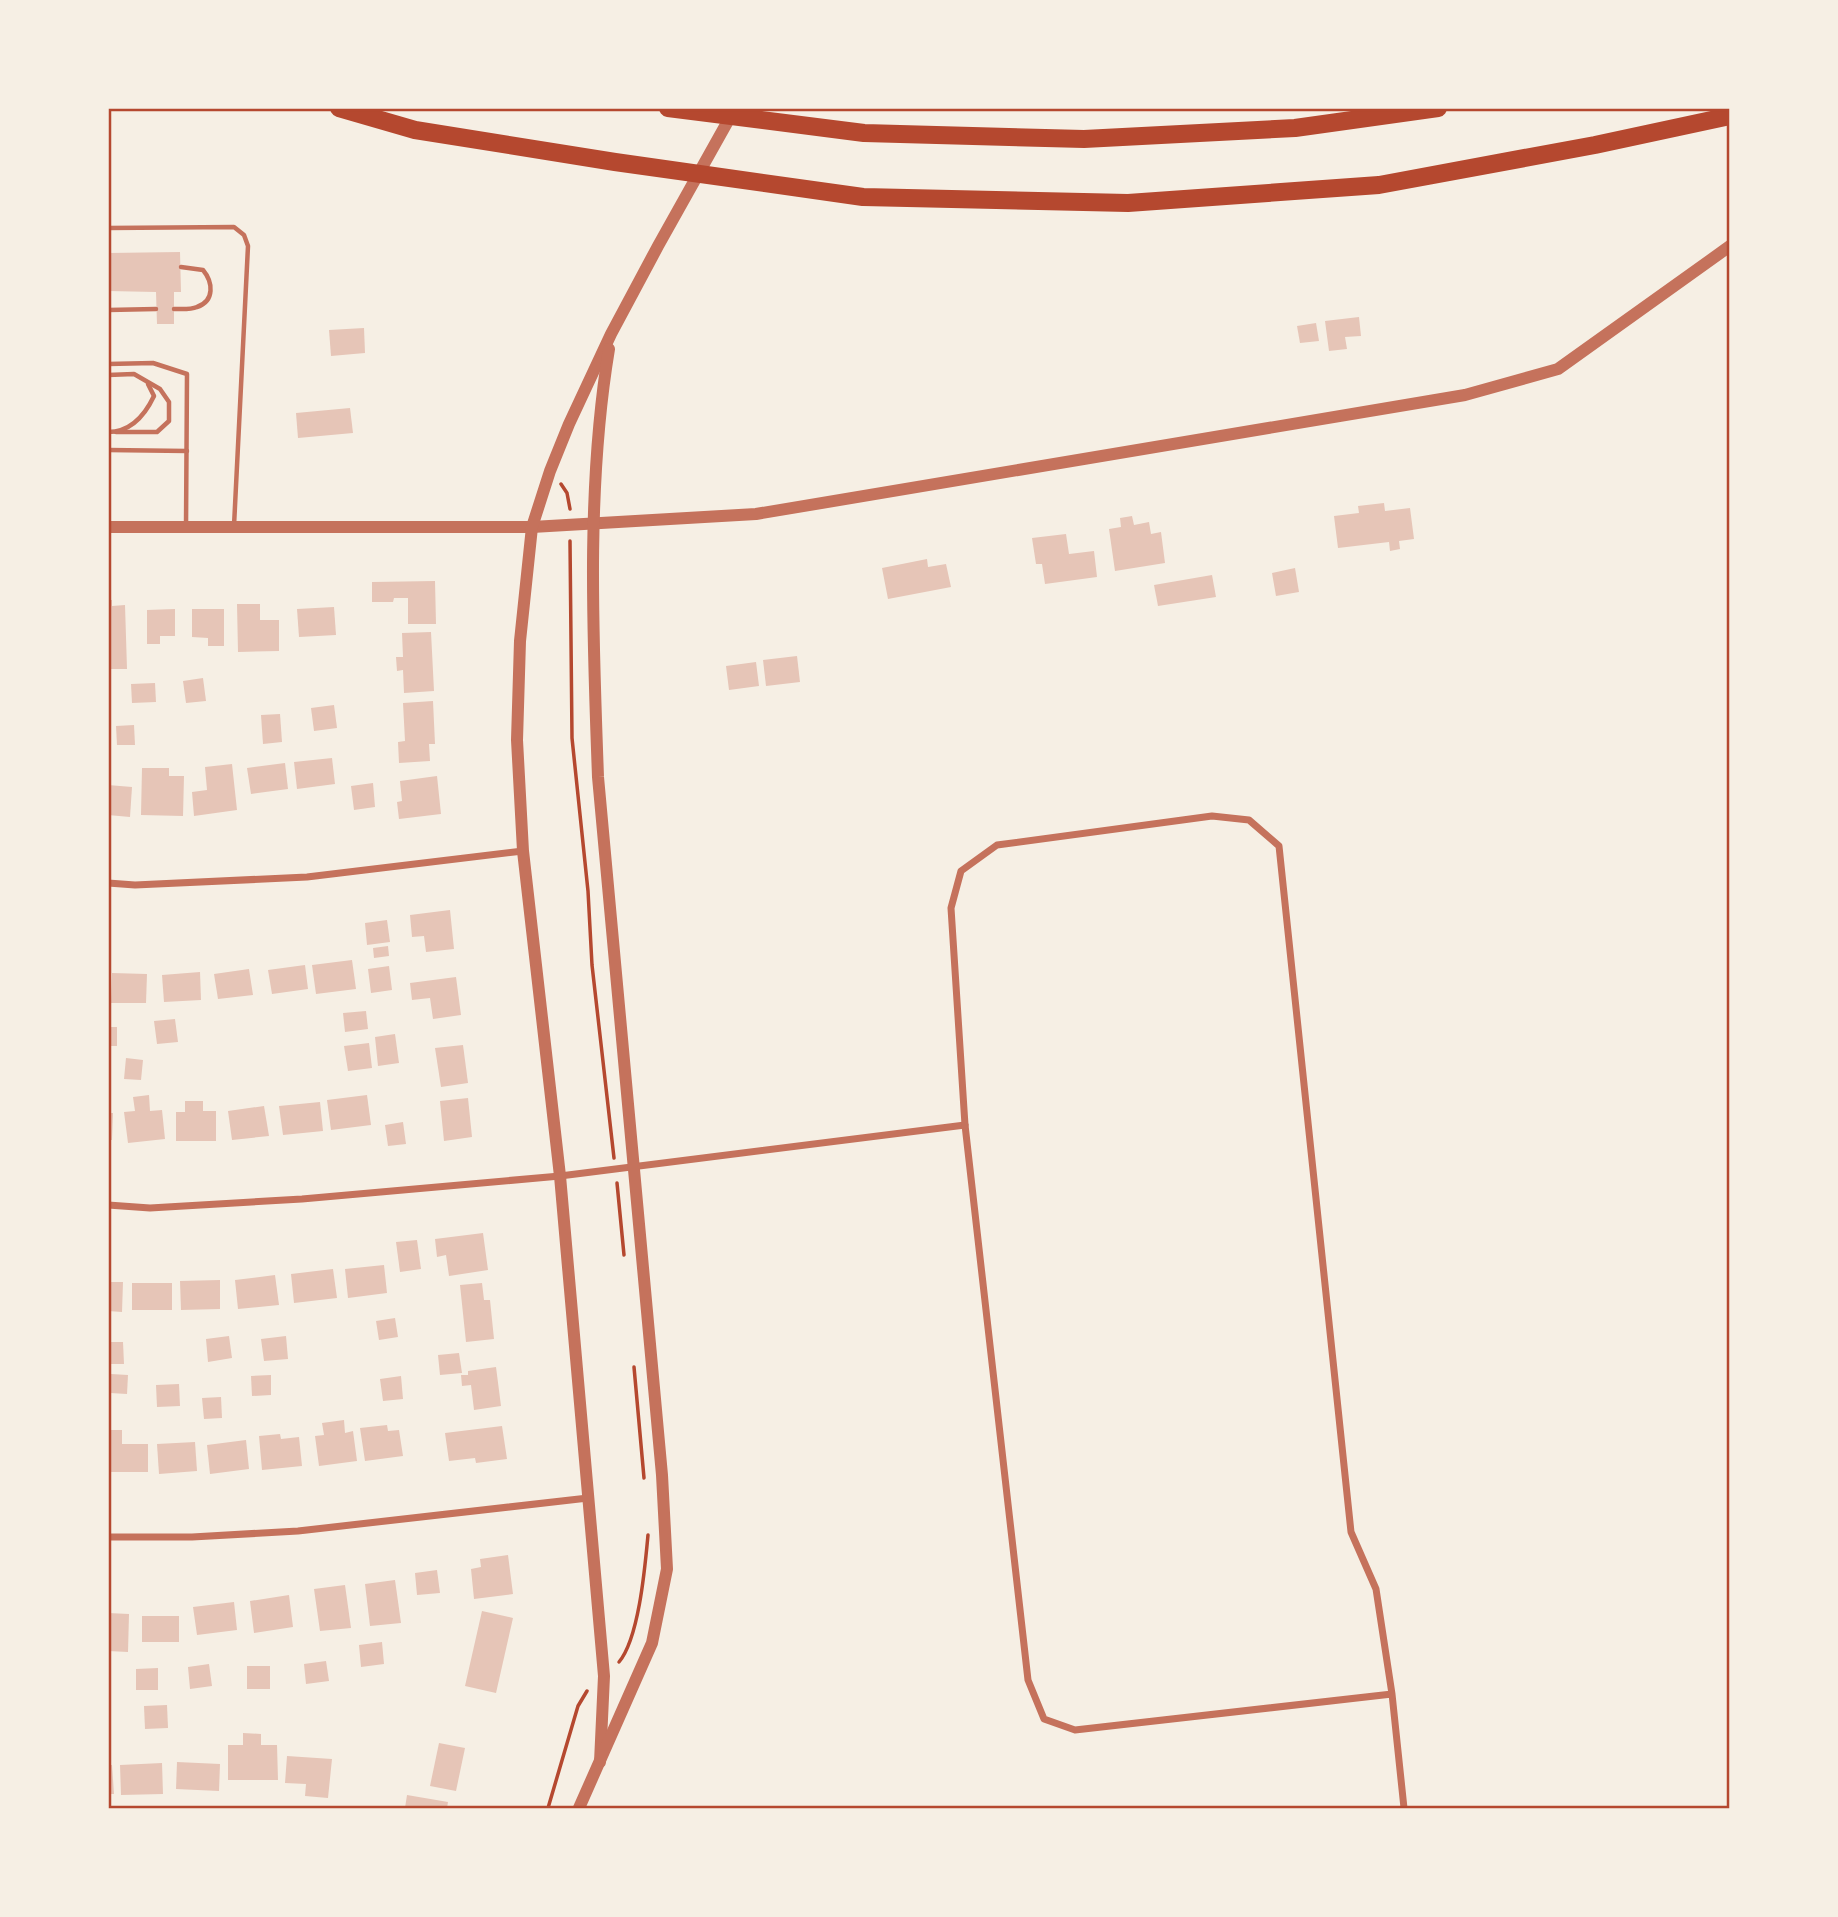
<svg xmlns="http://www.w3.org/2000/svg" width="1838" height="1917" font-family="Karla,sans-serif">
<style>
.building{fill:#e6c5b7}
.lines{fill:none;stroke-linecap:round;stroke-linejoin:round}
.path{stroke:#b5482f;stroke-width:3.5}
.service{stroke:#c5725c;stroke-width:4.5}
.minor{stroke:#c5725c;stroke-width:7}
.tertiary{stroke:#c5725c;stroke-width:12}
.motorway{stroke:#b5482f;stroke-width:18}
.neatline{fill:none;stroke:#b5482f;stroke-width:2.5}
</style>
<rect width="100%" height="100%" fill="#f6efe4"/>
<g class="building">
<polygon points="180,252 181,292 174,292 174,324 157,324 156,292 108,291 108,253"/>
<polygon points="1359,317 1361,336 1345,337 1347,349 1329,351 1325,321"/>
<polygon points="1316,323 1319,341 1300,343 1297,326"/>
<polygon points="364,328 365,353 331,356 329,330"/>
<polygon points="350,408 353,433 298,438 296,413"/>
<polygon points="1384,503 1385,511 1410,508 1414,539 1399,541 1400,549 1390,551 1389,542 1338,548 1334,516 1359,513 1358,506"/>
<polygon points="1132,516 1134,525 1149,522 1151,534 1161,532 1165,563 1115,571 1109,529 1121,527 1120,518"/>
<polygon points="1066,534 1069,554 1094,551 1097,577 1045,584 1042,564 1036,564 1032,538"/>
<polygon points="927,559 928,567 946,564 951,587 888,599 882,568"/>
<polygon points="1295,568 1299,592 1276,596 1272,573"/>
<polygon points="1212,575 1216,597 1158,606 1154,585"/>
<polygon points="435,581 436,624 408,624 408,598 394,598 393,602 372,602 372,582"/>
<polygon points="108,600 112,600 112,606 125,605 127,669 108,669"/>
<polygon points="237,604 260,604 260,620 279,620 279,651 238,652"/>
<polygon points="334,607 336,635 299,637 297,609"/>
<polygon points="175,609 175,636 160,636 160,644 147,644 147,610"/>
<polygon points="192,609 224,609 224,646 208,646 208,638 192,637"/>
<polygon points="431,632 434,691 404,693 403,670 397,671 396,657 403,657 402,633"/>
<polygon points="797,656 800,682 766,686 763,660"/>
<polygon points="756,662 759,686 729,690 726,666"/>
<polygon points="203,678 206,701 186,703 183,681"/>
<polygon points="155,683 156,702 132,703 131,684"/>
<polygon points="433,701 435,744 429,744 430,761 399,763 398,742 405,741 403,703"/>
<polygon points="334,705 337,728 314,731 311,708"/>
<polygon points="280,714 282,742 263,744 261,715"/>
<polygon points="134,725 135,745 117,745 116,726"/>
<polygon points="332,758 335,784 297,789 294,762"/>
<polygon points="285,763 288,789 251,794 247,768"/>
<polygon points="232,764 237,810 194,816 192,792 207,790 205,767"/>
<polygon points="142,768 169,768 169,776 184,776 183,816 141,815"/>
<polygon points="437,776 441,814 399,819 397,802 402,801 400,781"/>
<polygon points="373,783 375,807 354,810 351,786"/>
<polygon points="108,785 132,787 130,817 108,815"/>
<polygon points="450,910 454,949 426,952 424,936 412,937 410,915"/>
<polygon points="387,920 390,942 367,945 365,923"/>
<polygon points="388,946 389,956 374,958 373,948"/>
<polygon points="352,960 356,989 316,994 312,965"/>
<polygon points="305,965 308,989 272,994 268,970"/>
<polygon points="389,966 392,990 371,993 368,969"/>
<polygon points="249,969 253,995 218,999 214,974"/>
<polygon points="200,972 201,1000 164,1002 162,975"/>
<polygon points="112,973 147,974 146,1003 111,1003"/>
<polygon points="456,977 461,1015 433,1019 430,998 412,1000 410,983"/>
<polygon points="366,1011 368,1029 345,1032 343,1013"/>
<polygon points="175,1019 178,1042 157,1044 154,1021"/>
<rect x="108" y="1027" width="9" height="19"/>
<polygon points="395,1034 399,1063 378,1066 375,1037"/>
<polygon points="369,1043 372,1068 348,1071 344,1046"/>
<polygon points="463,1045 468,1083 441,1087 435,1048"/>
<polygon points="126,1058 143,1060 141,1080 124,1079"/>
<polygon points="149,1095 150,1111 162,1110 165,1139 128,1143 124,1112 135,1111 133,1097"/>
<polygon points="367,1095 371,1125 331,1130 327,1100"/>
<polygon points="468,1098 472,1137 444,1141 440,1101"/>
<polygon points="185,1101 203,1101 203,1111 216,1111 216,1141 176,1141 176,1112 185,1112"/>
<polygon points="320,1102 323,1131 283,1135 279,1106"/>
<polygon points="264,1106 269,1136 232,1140 228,1111"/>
<polygon points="108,1113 113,1113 112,1140 108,1140"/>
<polygon points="403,1122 406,1144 388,1146 385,1125"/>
<polygon points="483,1233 488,1270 449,1276 446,1255 437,1257 435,1239"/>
<polygon points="417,1240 421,1269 400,1272 396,1242"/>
<polygon points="384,1265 387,1293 348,1298 345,1269"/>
<polygon points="333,1269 337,1298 294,1303 291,1274"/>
<polygon points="275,1275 279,1305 238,1309 235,1280"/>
<polygon points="220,1280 220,1309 181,1310 180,1281"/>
<polygon points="108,1282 123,1282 122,1312 108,1311"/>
<rect x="132" y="1283" width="40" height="27"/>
<polygon points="482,1283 484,1300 490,1300 494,1339 466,1342 460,1285"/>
<polygon points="395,1318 398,1337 379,1340 376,1321"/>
<polygon points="229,1336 232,1358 208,1362 206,1339"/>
<polygon points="286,1336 288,1359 264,1361 261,1339"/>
<polygon points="108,1342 123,1342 124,1364 108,1364"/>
<polygon points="459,1353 462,1373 440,1375 438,1355"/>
<polygon points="496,1367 501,1406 474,1410 471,1385 462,1386 461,1375 468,1375 468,1371"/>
<polygon points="111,1374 128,1375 127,1394 110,1393"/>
<polygon points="271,1375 271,1395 252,1396 251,1376"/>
<polygon points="401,1376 403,1399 383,1401 380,1379"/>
<polygon points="179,1384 180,1406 157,1407 156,1385"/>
<polygon points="221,1397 222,1418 204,1419 202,1398"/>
<polygon points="344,1420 345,1433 353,1431 357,1461 319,1466 315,1436 324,1435 322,1423"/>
<polygon points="387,1425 388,1431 399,1430 403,1456 365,1461 360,1428"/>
<polygon points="502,1426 507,1459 476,1463 475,1458 449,1461 445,1433"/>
<polygon points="109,1430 122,1430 122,1444 148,1444 148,1472 108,1472"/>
<polygon points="280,1434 281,1439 299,1437 302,1466 262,1470 259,1436"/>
<polygon points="246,1440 249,1469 210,1474 207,1445"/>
<polygon points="195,1442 197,1471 159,1474 157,1444"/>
<polygon points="508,1555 513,1594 474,1599 471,1569 481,1567 480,1559"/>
<polygon points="437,1570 440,1593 417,1595 415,1573"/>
<polygon points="395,1580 401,1623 370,1626 365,1584"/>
<polygon points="345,1585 351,1628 320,1631 314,1589"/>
<polygon points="289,1595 293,1627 254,1633 250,1601"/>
<polygon points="234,1602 237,1630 197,1635 193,1607"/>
<polygon points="482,1611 513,1618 496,1693 465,1686"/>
<polygon points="108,1613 129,1614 128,1652 108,1651"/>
<rect x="142" y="1616" width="37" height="26"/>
<polygon points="382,1642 384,1664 361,1667 359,1645"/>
<polygon points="326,1661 329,1681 306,1684 304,1664"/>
<polygon points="209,1664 212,1686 190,1689 188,1667"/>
<rect x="247" y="1666" width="23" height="23"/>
<polygon points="158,1668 158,1690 136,1690 136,1669"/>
<polygon points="167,1705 168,1728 145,1729 144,1706"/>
<polygon points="243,1733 261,1734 261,1745 277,1745 278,1780 228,1780 228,1745 243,1745"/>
<polygon points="439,1743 465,1748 456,1791 430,1786"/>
<polygon points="287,1756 332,1759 328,1798 305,1796 306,1784 285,1783"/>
<polygon points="177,1762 220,1764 219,1791 176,1789"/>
<polygon points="162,1763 163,1794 121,1795 120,1765"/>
<polygon points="108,1765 112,1765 114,1794 108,1794"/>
<polygon points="407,1795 448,1802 447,1808 405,1808"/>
</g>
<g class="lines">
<g class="path">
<polyline points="561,484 567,493 570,509"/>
<polyline points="570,541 572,738 588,891 592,965 614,1158"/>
<polyline points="617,1183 624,1255"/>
<polyline points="634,1367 644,1478"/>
<path d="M 619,1662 C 639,1638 645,1567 648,1535"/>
<polyline points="548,1808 578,1706 587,1691"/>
</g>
<g class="service">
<polyline points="108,228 234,227 244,235 248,246 234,526"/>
<path d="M 174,309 C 181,309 190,310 197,307 C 215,301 213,282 203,270 L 181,267"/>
<polyline points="108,310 156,309"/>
<polyline points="108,364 153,363 187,374 186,527"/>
<polyline points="108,375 134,374 160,389 169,402 169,421 157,432 116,432"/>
<path d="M 108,432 C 131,432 145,415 154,396 L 148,384"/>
<polyline points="108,450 187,451"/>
</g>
<g class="minor">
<polyline points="108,883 135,885 307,877 523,851"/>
<polyline points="108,1205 150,1208 302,1199 560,1176 965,1125"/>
<polyline points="108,1537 192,1537 298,1531 588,1498"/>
<polyline points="1392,1694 1075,1730 1044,1719 1028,1680 965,1125 951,908 961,871 997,845 1212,816 1249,820 1279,846 1351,1532 1376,1589 1392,1694 1404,1808"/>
</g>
<g class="tertiary">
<polyline points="108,527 532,527 756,514 1465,395 1558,369 1730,246"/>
<polyline points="600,1762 604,1676 560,1176 523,851 517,740 520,641 532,527 550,471 569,424 611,334 658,246 733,112"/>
<path d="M 579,1808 L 652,1643 L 667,1569 L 662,1475 L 598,777 C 593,637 586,487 609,349"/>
</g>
<g class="motorway">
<polyline points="339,108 415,130 615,162 863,197 1128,203 1379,185 1595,145 1730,116"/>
<polyline points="668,108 864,133 1084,139 1295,128 1438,108"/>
</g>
</g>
<rect width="1838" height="1917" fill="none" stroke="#f6efe4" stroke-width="220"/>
<rect x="110" y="110" width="1618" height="1697" class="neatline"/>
</svg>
